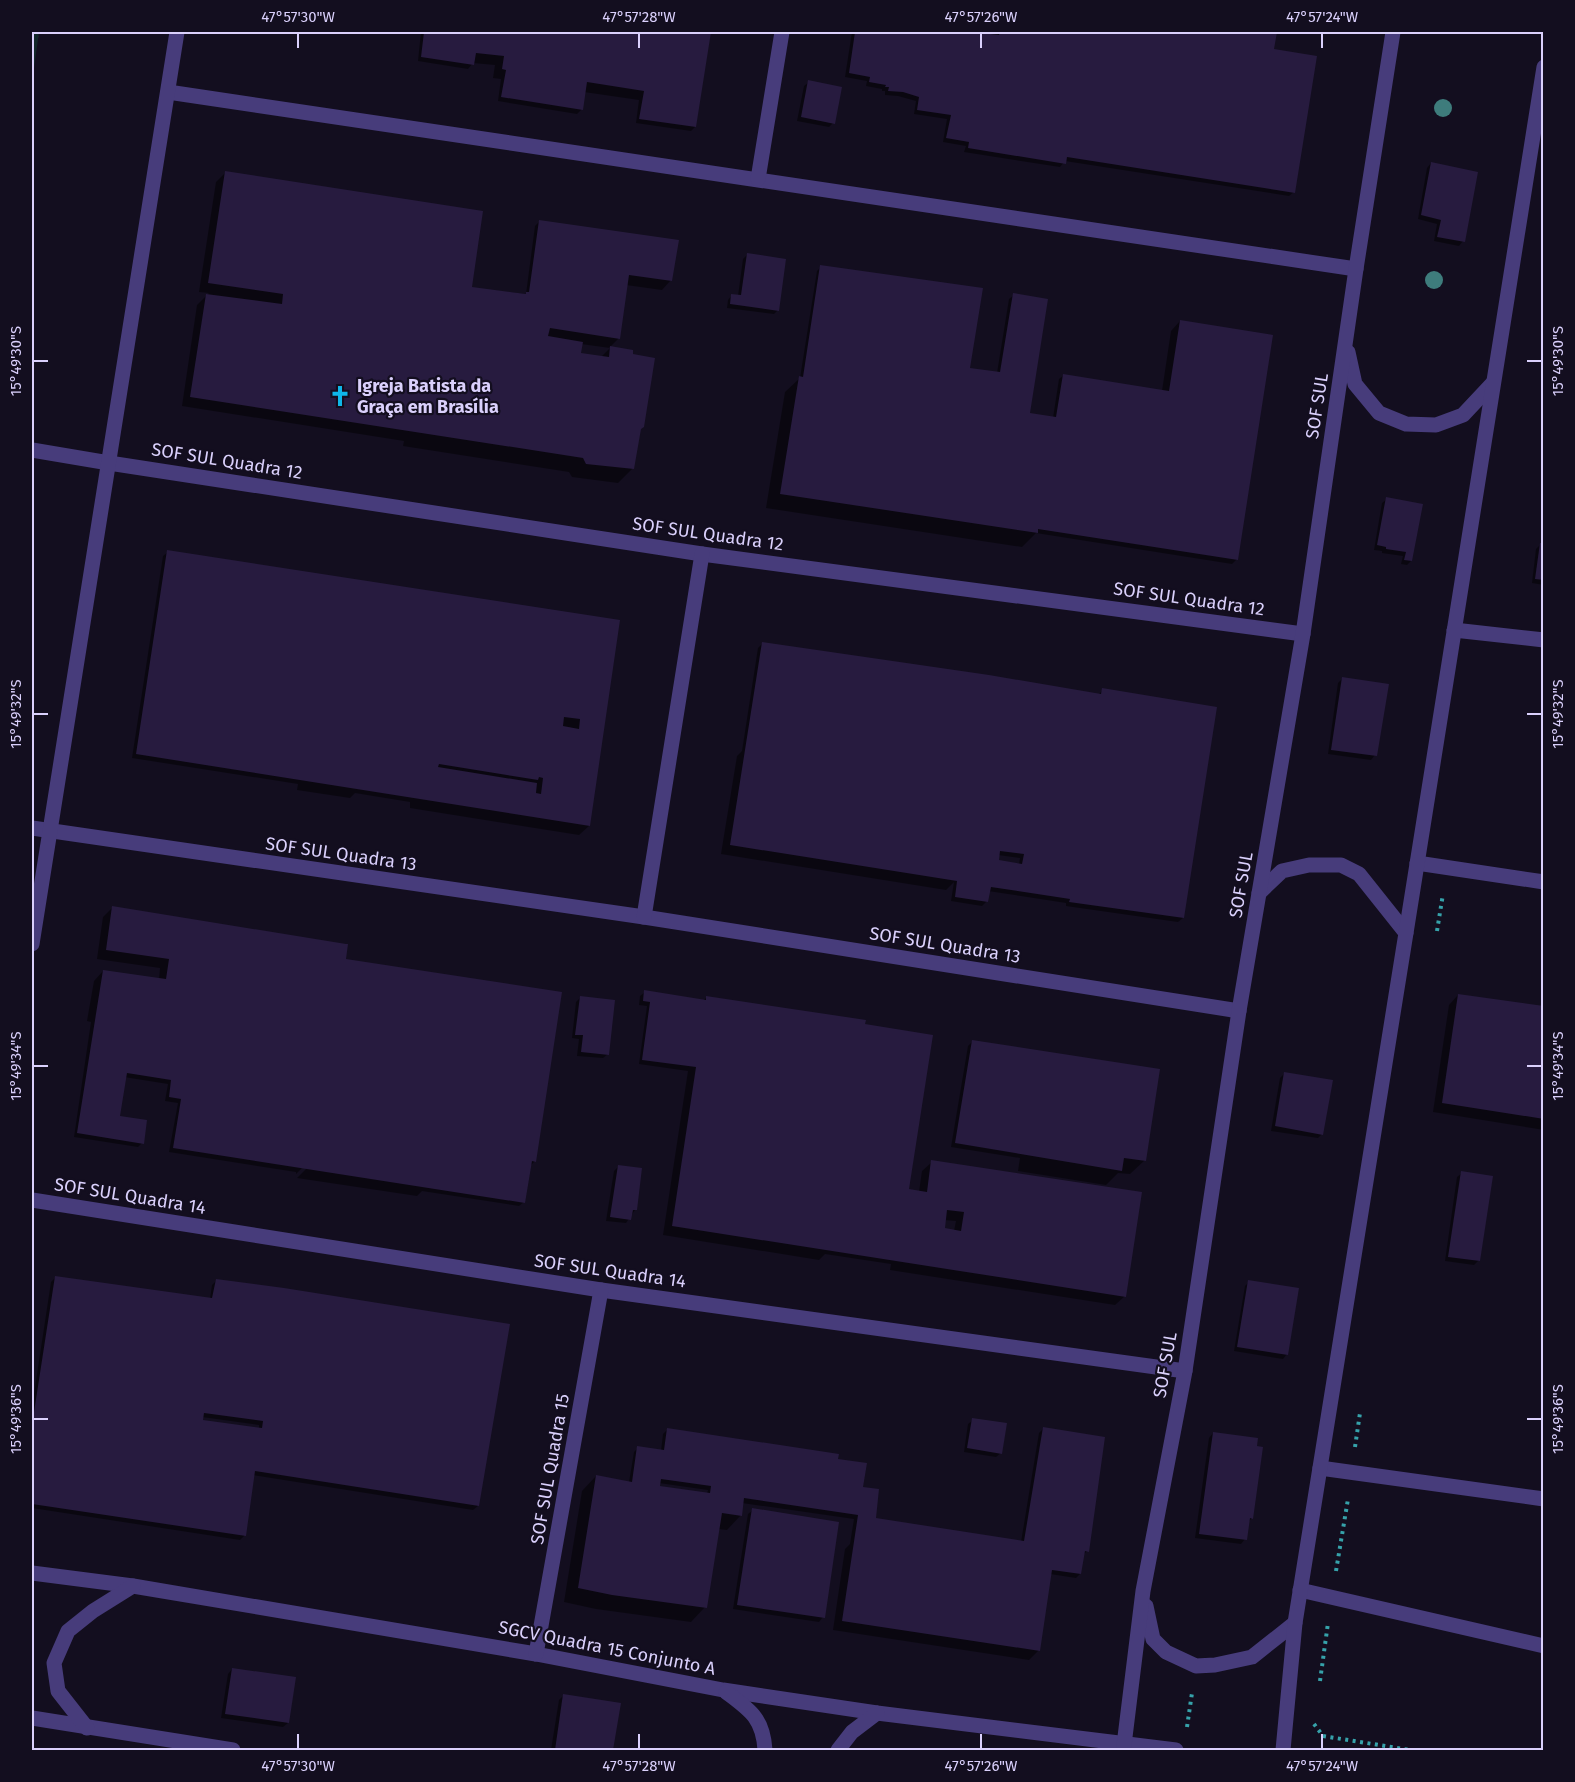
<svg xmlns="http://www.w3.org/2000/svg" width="1575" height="1782" font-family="'Fira Sans',sans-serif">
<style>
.grass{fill:url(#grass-tufts)}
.shadow{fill:#0007;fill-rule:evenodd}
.building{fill:#271b3f;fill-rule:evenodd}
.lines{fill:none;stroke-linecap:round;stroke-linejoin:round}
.path{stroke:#36a2aa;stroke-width:4;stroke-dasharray:3 4.5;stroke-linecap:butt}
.minor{stroke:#473c7b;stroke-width:15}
.tree{fill:#3e7c7c}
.ticks{fill:none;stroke:#dad0fc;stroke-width:2}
.labels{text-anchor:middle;stroke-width:4.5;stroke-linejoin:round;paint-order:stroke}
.poi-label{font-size:18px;font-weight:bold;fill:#dad0fc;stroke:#130e1f;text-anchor:start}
.street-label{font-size:18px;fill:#dad0fc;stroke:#130e1f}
.neatline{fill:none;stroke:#dad0fc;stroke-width:2}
.ticks-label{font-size:15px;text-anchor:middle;fill:#dad0fc}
</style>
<defs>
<pattern id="grass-tufts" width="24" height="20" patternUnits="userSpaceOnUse" patternTransform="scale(1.5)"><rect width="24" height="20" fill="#122729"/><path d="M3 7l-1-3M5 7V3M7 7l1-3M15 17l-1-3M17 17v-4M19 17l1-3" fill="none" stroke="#344549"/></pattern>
</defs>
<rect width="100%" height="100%" fill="#130e1f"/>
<polygon class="grass" points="32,32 39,32 32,82"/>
<g class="shadow">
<polygon points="421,32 456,32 471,34 472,32 478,32 476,41 479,41 481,32 710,32 695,127 691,131 636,123 639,100 584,92 581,110 577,114 498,101 501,79 493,78 495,65 473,63 468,69 418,61"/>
<polygon points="852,32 1276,32 1273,51 1294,192 1289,196 1065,161 1060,167 964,152 966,146 943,142 947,119 914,114 916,101 898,96 885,95 885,91 882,91 882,89 866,86 867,81 845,77"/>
<polygon points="809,82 833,123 829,127 797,121 804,86"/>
<polygon points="1431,163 1463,241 1459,246 1434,241 1437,224 1418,219 1427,168"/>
<path d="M 225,173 L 470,288 L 526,294 L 535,226 L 539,222 L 671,280 L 662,290 L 626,285 L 618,339 L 609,348 L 631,351 L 639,429 L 632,469 L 618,483 L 572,477 L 569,472 L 403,446 L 404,441 L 182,406 L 197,305 L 209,293 L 199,292 L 216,182 ZM 581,344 L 610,348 L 601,357 L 579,354 Z"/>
<polygon points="747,255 778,310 774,314 727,308 728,300 732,295 738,296 743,259"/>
<polygon points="821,267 968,369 997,373 1009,299 1014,295 1027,414 1053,418 1059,379 1064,375 1162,391 1171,331 1180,321 1237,559 1232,564 1036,533 1022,547 766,508 785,392 800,378 817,271"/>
<polygon points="1387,499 1411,561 1407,565 1401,564 1403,556 1382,553 1382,551 1374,550 1382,503"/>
<polygon points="1541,544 1544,545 1544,585 1532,583 1536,549"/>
<polygon points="168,552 618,622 589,826 579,835 410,808 410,802 355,793 350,798 297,790 298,784 132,758 163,556"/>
<path d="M 762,644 L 1098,695 L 1103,690 L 1183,918 L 1178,922 L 1066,906 L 1066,903 L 988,891 L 987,901 L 982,906 L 951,901 L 954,882 L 946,890 L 721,854 L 737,756 L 742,751 L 758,648 ZM 998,855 L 1020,858 L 1019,865 L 997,861 Z"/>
<polygon points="1342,679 1375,755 1371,760 1328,754 1338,683"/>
<polygon points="113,907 344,960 535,1161 529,1167 524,1202 519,1206 422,1191 417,1196 297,1178 308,1167 303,1167 296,1174 296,1172 169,1152 178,1103 165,1101 168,1084 124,1077 119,1118 142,1143 138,1147 74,1137 91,1022 87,1021 94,981 103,971 159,980 160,968 97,959 103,917"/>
<path d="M 645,992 L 703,1001 L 707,997 L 908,1191 L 919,1192 L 922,1171 L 932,1162 L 1125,1296 L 1115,1305 L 890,1270 L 891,1264 L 825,1254 L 819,1260 L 663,1235 L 688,1071 L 639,1064 L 647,1006 L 639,1005 L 640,996 ZM 944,1220 L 956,1221 L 954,1231 L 943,1229 Z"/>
<polygon points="1458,995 1544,1008 1544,1130 1433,1112 1449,1005"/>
<polygon points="580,998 608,1054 603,1058 577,1056 579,1039 572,1038 576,1002"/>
<polygon points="972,1042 1145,1160 1130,1174 1118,1173 1106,1185 1018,1171 1020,1158 951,1147 968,1046"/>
<polygon points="1284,1074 1322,1134 1318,1138 1271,1131 1280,1078"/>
<polygon points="618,1167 635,1210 626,1223 606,1221 614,1171"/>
<polygon points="1462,1173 1479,1260 1474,1265 1445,1261 1457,1177"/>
<path d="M 55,1278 L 210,1299 L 212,1285 L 217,1280 L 478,1506 L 473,1510 L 253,1475 L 244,1536 L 240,1540 L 32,1508 L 32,1407 L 51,1282 ZM 202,1417 L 259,1425 L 259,1429 L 201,1421 Z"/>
<polygon points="1249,1282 1287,1354 1283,1359 1234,1351 1245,1286"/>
<polygon points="973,1420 1001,1453 996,1457 964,1452 968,1424"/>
<path d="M 1043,1429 L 1087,1551 L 1082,1556 L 1080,1574 L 1076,1578 L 1050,1574 L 1039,1650 L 1029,1660 L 833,1630 L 845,1549 L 850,1544 L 854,1519 L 742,1503 L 741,1515 L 727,1530 L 718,1529 L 705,1607 L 691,1622 L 596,1609 L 564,1602 L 582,1491 L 596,1476 L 629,1482 L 634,1452 L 638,1448 L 661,1451 L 663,1434 L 667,1430 L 837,1460 L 861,1488 L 874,1519 L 1021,1542 L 1039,1433 ZM 659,1483 L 708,1490 L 707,1494 L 658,1486 Z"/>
<polygon points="1213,1433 1252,1518 1248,1522 1245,1539 1241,1544 1195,1538 1209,1438"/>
<polygon points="753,1510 823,1617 819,1622 733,1609 748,1514"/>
<polygon points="232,1669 288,1723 283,1727 221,1718 228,1674"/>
<polygon points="563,1696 619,1704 612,1750 551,1750 559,1700"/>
</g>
<g class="building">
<polygon points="424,32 466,32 479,33 479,32 711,32 696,127 639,119 644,91 587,82 583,110 501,97 506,70 502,69 504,56 476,53 474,65 421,57"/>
<polygon points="855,32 974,32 999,35 1000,32 1277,32 1274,49 1317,56 1295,193 1067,157 1066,164 968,148 969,142 946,138 951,115 917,110 919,97 903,92 888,91 889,87 885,87 886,85 869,82 870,77 849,73"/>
<polygon points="808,80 842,87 835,124 801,117"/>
<polygon points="1431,162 1478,172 1465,242 1437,237 1441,220 1421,215"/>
<polygon points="225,171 483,211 472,287 526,294 526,292 529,292 539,220 679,240 672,281 629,275 620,339 550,328 548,336 583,342 581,353 609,357 610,346 633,350 633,354 655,358 644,427 641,429 634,469 586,464 583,458 190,397 206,294 282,304 283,294 208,283"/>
<polygon points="747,253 786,259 779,311 730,304 731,294 741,295"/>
<polygon points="820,265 983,288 970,368 1000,372 1013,293 1048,299 1030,413 1056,417 1063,374 1169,391 1180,320 1273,335 1238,560 1038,529 1038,533 780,494 799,376 803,377"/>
<polygon points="1386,497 1423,504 1412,561 1404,560 1406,552 1386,549 1386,547 1377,545"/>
<polygon points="1540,543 1544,543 1544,580 1535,579"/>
<path d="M 167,550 L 620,620 L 590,826 L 136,754 ZM 564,717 L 580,719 L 579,729 L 563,726 ZM 439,764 L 538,780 L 539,777 L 543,778 L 541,794 L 536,793 L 537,783 L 438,767 Z"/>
<path d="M 762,642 L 989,675 L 1101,694 L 1102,688 L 1217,707 L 1184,918 L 1069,902 L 1070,899 L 991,887 L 988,902 L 955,897 L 957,881 L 730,845 ZM 1000,851 L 1024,854 L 1022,864 L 999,860 Z"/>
<polygon points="1342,677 1389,684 1377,756 1331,750"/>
<polygon points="112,906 346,944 348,944 346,959 562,992 536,1162 532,1161 525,1203 173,1148 181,1099 169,1097 171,1080 127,1073 120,1116 147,1120 144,1144 77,1133 103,970 166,979 169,959 106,950"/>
<path d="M 644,990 L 706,1000 L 706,996 L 866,1020 L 865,1024 L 933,1035 L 909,1189 L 927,1192 L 931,1160 L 1142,1192 L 1126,1297 L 672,1226 L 696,1067 L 642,1060 L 650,1002 L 643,1001 ZM 947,1210 L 964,1212 L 961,1231 L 945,1228 Z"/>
<polygon points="1458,994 1544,1006 1544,1119 1442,1103"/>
<polygon points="580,996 615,1000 609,1055 581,1052 583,1035 575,1035"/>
<polygon points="972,1040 1160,1069 1146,1161 1124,1158 1122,1171 955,1143"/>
<polygon points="1284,1072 1333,1080 1323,1135 1275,1126"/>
<polygon points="618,1165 642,1168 637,1210 633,1210 631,1220 610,1217"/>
<polygon points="1461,1171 1493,1176 1480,1261 1448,1257"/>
<path d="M 55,1276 L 212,1298 L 216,1279 L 284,1288 L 510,1324 L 479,1506 L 255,1471 L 246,1536 L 32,1504 L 32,1425 ZM 204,1413 L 263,1421 L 262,1428 L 203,1420 Z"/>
<polygon points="1248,1280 1299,1288 1288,1355 1237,1347"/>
<polygon points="972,1418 1007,1423 1002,1454 967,1448"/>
<path d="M 1043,1427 L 1105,1437 L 1089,1552 L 1085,1551 L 1081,1574 L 1052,1570 L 1040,1651 L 842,1621 L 858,1515 L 744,1498 L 742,1516 L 722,1513 L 707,1608 L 612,1595 L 578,1588 L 596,1475 L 632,1482 L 637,1446 L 664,1450 L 667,1428 L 839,1454 L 838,1459 L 867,1463 L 863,1487 L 879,1489 L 876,1518 L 1024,1541 ZM 661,1479 L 711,1486 L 710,1493 L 660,1486 Z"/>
<polygon points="1213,1432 1258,1438 1257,1446 1263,1447 1253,1519 1250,1518 1247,1540 1199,1534"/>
<polygon points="752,1508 839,1522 825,1618 737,1605"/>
<polygon points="232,1668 296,1677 289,1723 225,1714"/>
<polygon points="563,1694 621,1703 613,1750 555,1750"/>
</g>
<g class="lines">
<g class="path">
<polyline points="1437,931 1443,894"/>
<polyline points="1355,1447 1360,1413"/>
<polyline points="1336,1571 1348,1499"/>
<polyline points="1320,1681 1328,1623"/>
<polyline points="1314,1724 1323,1736 1410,1750"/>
<polyline points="1187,1727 1192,1693"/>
</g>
<g class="minor">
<polyline points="168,92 1356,269"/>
<polyline points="758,179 782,32"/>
<polyline points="1348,352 1355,384 1379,413 1406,424 1436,425 1463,415 1493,383"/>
<polyline points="32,450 109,463 702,554 1303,634"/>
<polyline points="1454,630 1544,640"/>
<polyline points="32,828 644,917 1239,1011"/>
<polyline points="1417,863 1544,882"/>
<polyline points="1259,893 1282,871 1309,865 1341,865 1359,874 1406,933"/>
<polyline points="644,917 702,554"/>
<polyline points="32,944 177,32"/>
<polyline points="32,1200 601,1290 1185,1371"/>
<polyline points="1320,1468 1544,1499"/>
<polyline points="32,1573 133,1586 536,1654 723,1690 877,1713 1176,1750"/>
<polyline points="1300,1590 1544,1646"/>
<polyline points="1146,1606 1153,1639 1166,1652 1196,1666 1215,1665 1252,1657 1295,1623"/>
<polyline points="536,1654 601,1290"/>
<path d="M 726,1692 C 750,1710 763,1718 765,1750"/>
<polyline points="32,1718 233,1750"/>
<polyline points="87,1728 58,1691 54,1663 68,1631 93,1611 133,1586"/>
<polyline points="1124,1745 1143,1591 1185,1371 1239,1011 1303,634 1356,269 1393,32"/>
<polyline points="838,1750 852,1732 877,1713"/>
<polyline points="1283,1750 1295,1623 1406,933 1544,67"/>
</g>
</g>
<g class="tree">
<circle cx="1443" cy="108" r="9"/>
<circle cx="1434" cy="280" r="9"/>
</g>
<path class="ticks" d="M 298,33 L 298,48M 639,33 L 639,48M 981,33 L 981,48M 1322,33 L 1322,48M 33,361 L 48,361M 1527,361 L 1542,361M 33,714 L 48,714M 1527,714 L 1542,714M 33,1066 L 48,1066M 1527,1066 L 1542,1066M 33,1419 L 48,1419M 1527,1419 L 1542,1419M 298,1734 L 298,1749M 639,1734 L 639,1749M 981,1734 L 981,1749M 1322,1734 L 1322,1749"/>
<defs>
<symbol id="church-bare" viewBox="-9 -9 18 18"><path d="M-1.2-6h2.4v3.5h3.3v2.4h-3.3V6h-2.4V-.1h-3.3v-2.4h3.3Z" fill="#0fb6e8" stroke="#130e1f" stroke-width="2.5" paint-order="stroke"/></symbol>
</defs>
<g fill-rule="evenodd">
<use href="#church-bare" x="325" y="381" width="30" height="30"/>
</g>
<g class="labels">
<g class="poi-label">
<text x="357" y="392">Igreja Batista da<tspan x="357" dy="21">Graça em Brasília</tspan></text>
</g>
<g class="street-label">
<text transform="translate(1317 406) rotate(-81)" y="6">SOF SUL</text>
<text transform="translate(227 461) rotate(9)" y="6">SOF SUL Quadra 12</text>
<text transform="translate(708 534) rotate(8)" y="6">SOF SUL Quadra 12</text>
<text transform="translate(1189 599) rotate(8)" y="6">SOF SUL Quadra 12</text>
<text transform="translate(341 854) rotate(8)" y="6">SOF SUL Quadra 13</text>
<text transform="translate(1241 885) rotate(-80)" y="6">SOF SUL</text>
<text transform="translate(945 945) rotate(9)" y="6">SOF SUL Quadra 13</text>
<text transform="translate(130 1196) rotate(9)" y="6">SOF SUL Quadra 14</text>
<text transform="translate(610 1271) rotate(8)" y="6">SOF SUL Quadra 14</text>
<text transform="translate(1165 1365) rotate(-80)" y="6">SOF SUL</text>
<text transform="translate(550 1469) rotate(-80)" y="6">SOF SUL Quadra 15</text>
<text transform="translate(607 1648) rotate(11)" y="6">SGCV Quadra 15 Conjunto A</text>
</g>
</g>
<rect width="1575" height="1782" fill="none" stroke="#130e1f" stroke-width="66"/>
<rect x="33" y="33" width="1509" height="1716" class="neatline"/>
<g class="ticks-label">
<text x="298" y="22">47°57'30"W</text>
<text x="639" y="22">47°57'28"W</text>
<text x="981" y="22">47°57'26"W</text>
<text x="1322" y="22">47°57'24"W</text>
<text transform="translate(16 361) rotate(-90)" y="5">15°49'30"S</text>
<text transform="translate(1558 361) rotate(-90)" y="5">15°49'30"S</text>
<text transform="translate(16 714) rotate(-90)" y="5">15°49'32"S</text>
<text transform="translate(1558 714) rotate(-90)" y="5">15°49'32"S</text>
<text transform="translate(16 1066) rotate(-90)" y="5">15°49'34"S</text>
<text transform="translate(1558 1066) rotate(-90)" y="5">15°49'34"S</text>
<text transform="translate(16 1419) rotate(-90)" y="5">15°49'36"S</text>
<text transform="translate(1558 1419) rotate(-90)" y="5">15°49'36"S</text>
<text x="298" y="1771">47°57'30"W</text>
<text x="639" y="1771">47°57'28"W</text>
<text x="981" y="1771">47°57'26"W</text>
<text x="1322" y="1771">47°57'24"W</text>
</g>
</svg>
